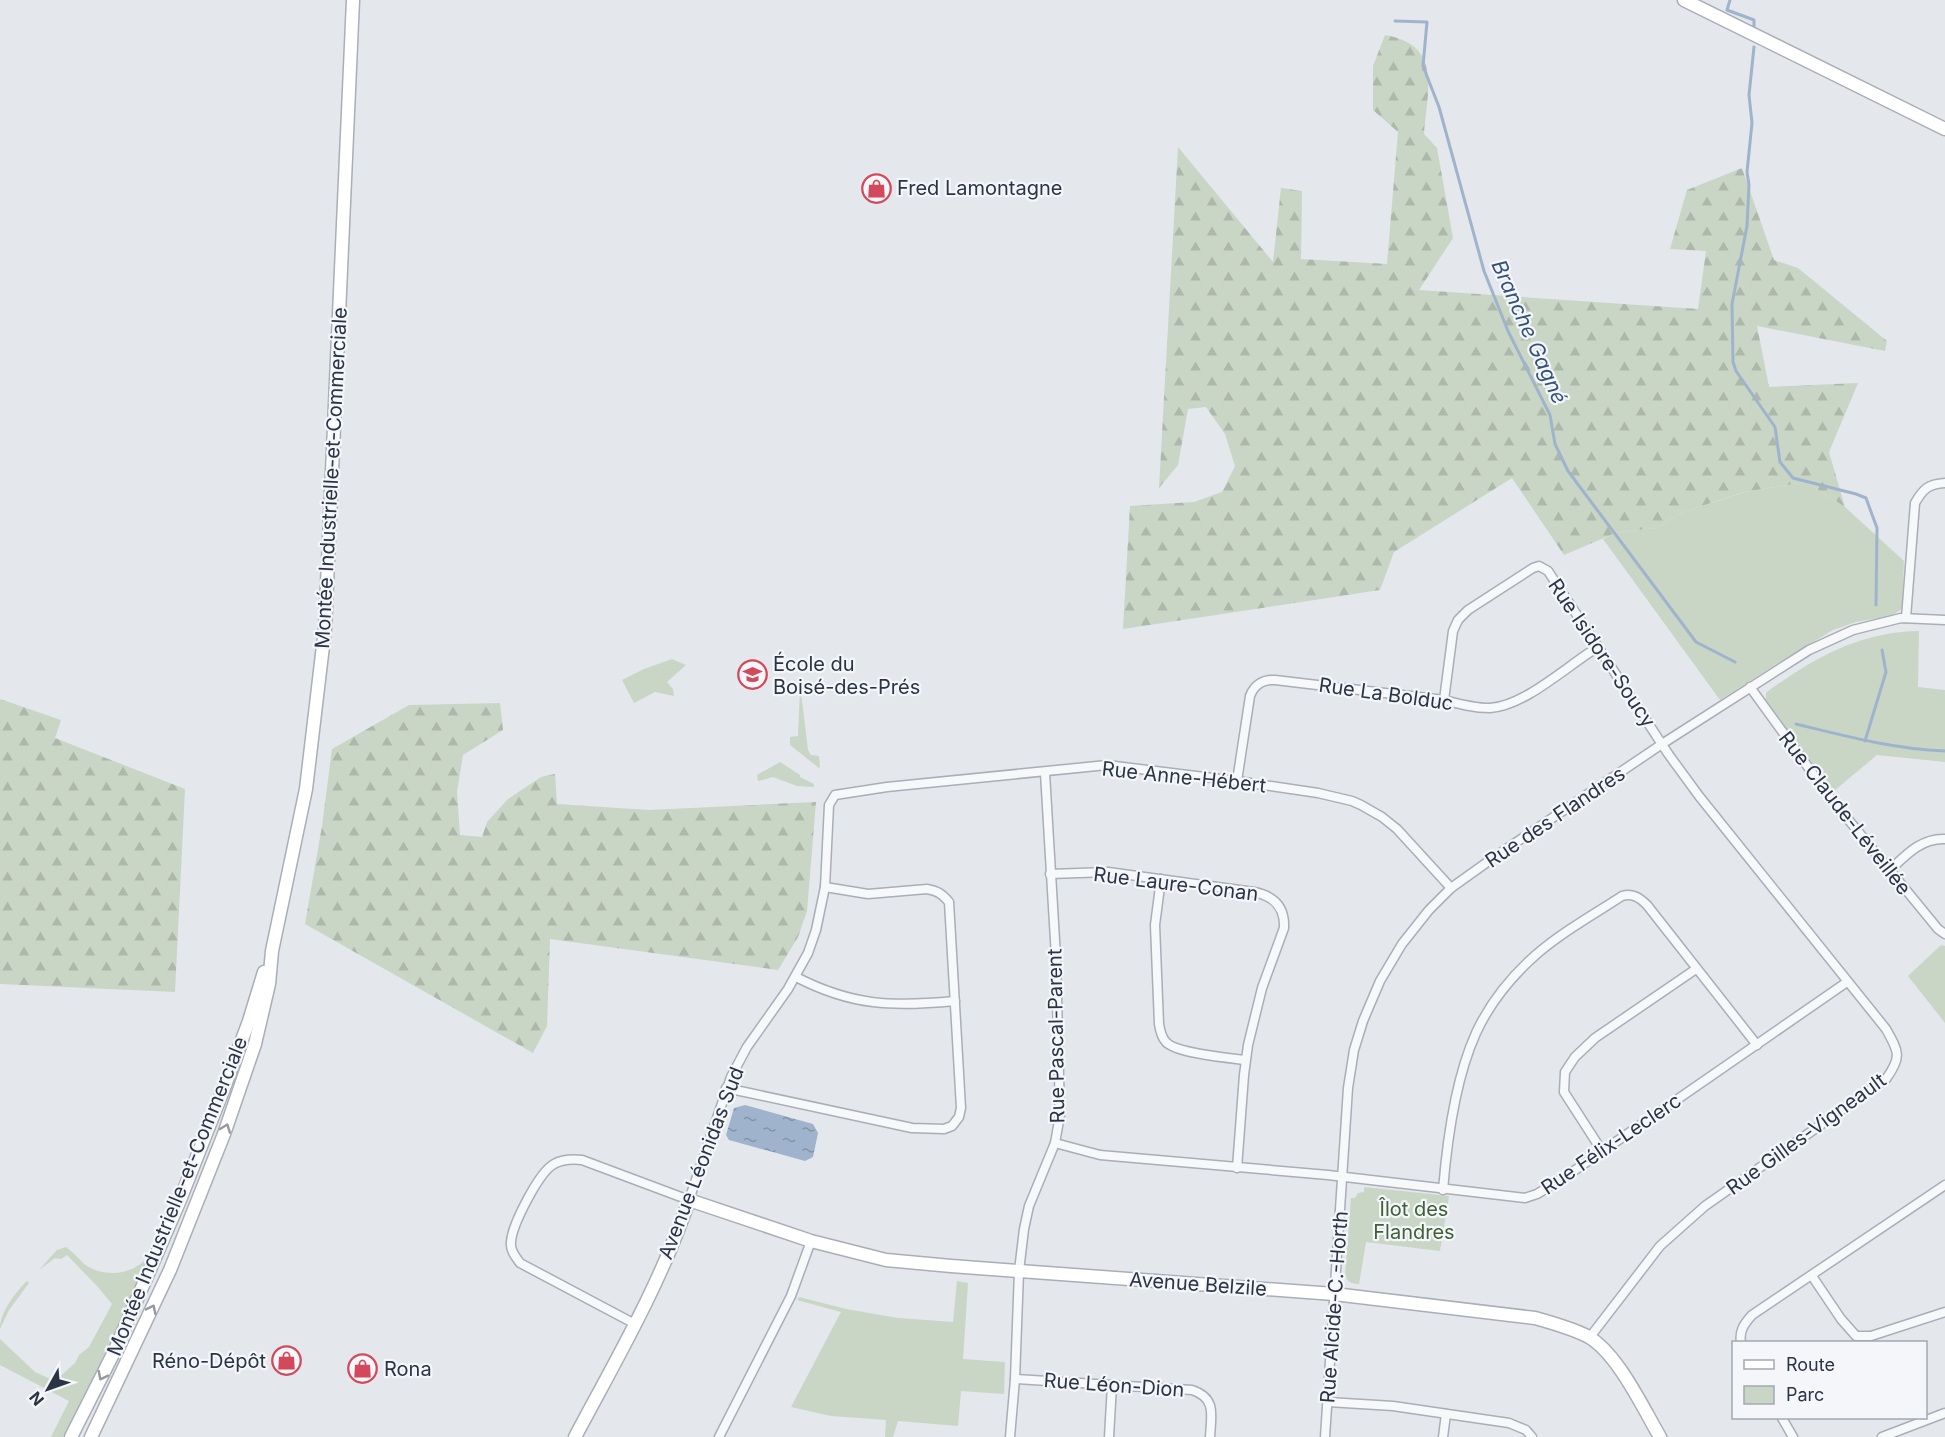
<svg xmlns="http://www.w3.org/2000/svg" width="1945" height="1437" font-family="Inter,sans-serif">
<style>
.green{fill:#c9d6c5}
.forest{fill:url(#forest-firs)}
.water{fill:url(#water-ripples)}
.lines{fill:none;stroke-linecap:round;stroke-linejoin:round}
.stream{stroke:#9fb4cc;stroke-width:3}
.street-casing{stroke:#a9aeb7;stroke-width:11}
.secondary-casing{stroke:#a9aeb7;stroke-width:15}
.street{stroke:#f7f8fa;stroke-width:8}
.secondary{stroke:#fff;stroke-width:12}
.oneway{stroke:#959aa2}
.labels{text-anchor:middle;stroke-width:4.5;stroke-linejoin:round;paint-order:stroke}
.poi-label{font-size:20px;fill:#2b3445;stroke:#f4f6f9;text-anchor:start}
.street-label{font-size:20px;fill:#2b3445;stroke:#f4f6f9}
.park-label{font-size:20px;fill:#3f6138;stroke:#f4f6f9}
.water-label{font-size:21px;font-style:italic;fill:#34527a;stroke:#f4f6f9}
</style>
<defs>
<pattern id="forest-firs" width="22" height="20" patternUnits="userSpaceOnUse" patternTransform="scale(1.5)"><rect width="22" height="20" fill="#c9d6c5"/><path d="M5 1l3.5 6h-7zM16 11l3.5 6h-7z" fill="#adb8ab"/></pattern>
<pattern id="water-ripples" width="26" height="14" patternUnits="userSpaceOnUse" patternTransform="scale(1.5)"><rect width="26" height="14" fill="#9fb4cc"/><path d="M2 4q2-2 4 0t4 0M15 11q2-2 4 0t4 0" fill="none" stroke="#8293a7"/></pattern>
</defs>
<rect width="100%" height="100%" fill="#e4e7ec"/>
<g class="green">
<polygon points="1806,482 1845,507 1904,561 1902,609 1891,616 1856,622 1833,630 1773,666 1720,700 1603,539 1618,532 1657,528 1681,513 1745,492"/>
<path d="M 1919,631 L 1918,687 L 1945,690 L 1945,762 L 1877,755 L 1834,791 L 1797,744 L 1766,700 L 1766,693 C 1774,686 1784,680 1793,674 C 1833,648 1871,632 1919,631 Z"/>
<polygon points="672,659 686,665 667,682 673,689 674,696 655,692 634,703 622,680 644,669"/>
<polygon points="793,685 800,685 808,750 811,755 819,756 820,767 819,768 790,745 790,737 798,736 800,690 793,689"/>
<polygon points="780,762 800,775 800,777 814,784 814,787 797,786 773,777 758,781 757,775"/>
<polygon points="1941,945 1945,946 1945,1023 1908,976"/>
<path d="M 1364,1187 L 1449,1196 L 1440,1251 L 1366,1242 L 1359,1284 C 1351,1283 1348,1283 1345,1275 L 1351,1198 L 1355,1198 L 1358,1193 L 1364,1192 Z"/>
<path d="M 66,1247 C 73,1252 78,1258 84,1264 C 102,1277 128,1276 144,1261 L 147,1263 L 112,1339 L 63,1437 L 51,1437 L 69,1401 L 0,1365 L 0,1339 L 35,1372 L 55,1381 L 75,1363 L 79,1355 L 89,1347 L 112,1304 L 97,1286 L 67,1255 L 61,1259 L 55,1258 L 39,1270 L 57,1250 Z"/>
<path d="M 27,1281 L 29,1283 L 9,1310 L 0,1329 C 0,1312 15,1293 27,1281 Z"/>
<polygon points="957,1281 968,1283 963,1359 1005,1362 1004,1394 961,1391 958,1426 898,1421 893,1437 885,1437 886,1420 831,1416 791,1407 841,1312 797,1300 799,1297 846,1309 898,1318 953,1322"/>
</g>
<g class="forest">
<path d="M 1385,35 C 1443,45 1427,90 1424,134 L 1437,148 L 1453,238 L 1419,290 L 1698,309 L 1706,251 L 1670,249 L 1687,190 L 1742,168 L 1774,260 L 1798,268 L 1887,341 L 1885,351 L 1757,326 L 1769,387 L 1858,383 L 1829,452 L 1845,507 L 1806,482 L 1744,492 L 1681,513 L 1657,528 L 1618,532 L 1564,555 L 1512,478 L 1394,552 L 1380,590 L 1123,629 L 1130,506 L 1194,502 L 1222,492 L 1235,466 L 1225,434 L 1206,407 L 1188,409 L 1178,465 L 1159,488 L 1178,147 L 1273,262 L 1281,188 L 1302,191 L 1301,259 L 1387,264 L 1398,132 L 1373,110 L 1373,66 Z"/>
<polygon points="0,699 61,720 55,738 185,789 175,992 0,984"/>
<polygon points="500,703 503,730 463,755 457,792 460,835 482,837 487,822 508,799 541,777 555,774 557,804 649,810 816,802 807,911 798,937 778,970 550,939 547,1026 533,1053 305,924 322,826 332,749 409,705"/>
</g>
<polygon class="water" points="745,1105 813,1124 818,1133 813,1157 805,1161 729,1140 726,1135 734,1108"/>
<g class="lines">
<g class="stream">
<polyline points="1730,0 1727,10 1754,20 1754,27"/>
<polyline points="1395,21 1427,22 1423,66 1439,107 1484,271 1508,331 1550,415 1555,444 1568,471 1696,642 1735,662"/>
<polyline points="1754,47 1749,95 1752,123 1747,172 1749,185 1747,226 1732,304 1733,362 1736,371 1775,427 1780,462 1793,478 1856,494 1866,498 1877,528 1876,605"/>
<path d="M 1796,724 C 1845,736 1894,749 1945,751"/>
<polyline points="1865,741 1886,672 1882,650"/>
</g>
<defs>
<g id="street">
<path d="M 1906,618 L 1915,503 C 1923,489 1928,484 1945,483"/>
<polyline points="1750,687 1829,796 1938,929 1945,934"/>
<path d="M 1444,700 L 1453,631 L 1458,620 L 1468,610 L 1533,568 L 1539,566 L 1548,571 L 1669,755 L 1699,796 L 1886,1029 C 1899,1052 1902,1057 1886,1079 L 1705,1206 L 1660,1246 L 1590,1337"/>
<path d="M 1237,781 L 1250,696 C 1254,685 1263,679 1275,680 L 1444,700 C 1459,704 1474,708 1490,708 C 1525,706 1568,665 1598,647"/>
<path d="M 1890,870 C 1906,855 1921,838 1945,839"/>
<path d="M 1050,874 L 1108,872 L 1254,892 C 1274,896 1285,907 1284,928 L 1262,988 L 1248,1045 L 1244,1075 L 1237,1168"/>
<path d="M 1161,879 L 1155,925 L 1159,1024 C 1160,1030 1161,1037 1166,1042 C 1175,1053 1229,1058 1245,1060"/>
<path d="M 796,977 C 852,1006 893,1007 955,1001"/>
<path d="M 726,1088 L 912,1128 L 944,1129 L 952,1126 L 959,1117 L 961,1108 L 949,902 C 942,894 938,891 927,889 L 868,894 L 825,887"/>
<polyline points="1055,1143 1100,1155 1328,1175 1525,1198 1537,1194 1565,1177 1847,982"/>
<polyline points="1602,1151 1564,1092 1565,1072 1575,1057 1595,1038 1696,969"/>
<path d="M 1443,1190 C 1447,1141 1456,1077 1476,1033 C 1488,1007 1507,982 1528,962 C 1555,936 1590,917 1622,896 C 1632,893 1639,897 1647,905 L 1757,1045"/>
<polyline points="1812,1276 1841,1319 1856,1336 1871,1336 1945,1312"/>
<path d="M 635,1324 L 520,1263 C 515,1256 510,1250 511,1242 C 512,1225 539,1172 554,1164 C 563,1159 572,1159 582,1160 L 689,1200 L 731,1077 L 747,1047 L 788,989 L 808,953 L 816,930 L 825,887 L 829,805 L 835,795 L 887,787 L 1107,765 L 1237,781 L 1318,793 L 1352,801 L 1361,805 L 1382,817 L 1397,829 L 1451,888"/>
<path d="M 1741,1342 C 1739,1331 1744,1324 1752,1315 L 1945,1185"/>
<path d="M 1015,1379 L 1192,1390 C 1217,1398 1211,1416 1210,1437"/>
<polyline points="1328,1402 1393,1406 1509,1423 1526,1430 1532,1437"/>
<polyline points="1782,1418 1793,1437"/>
<polyline points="719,1437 791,1296 811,1241"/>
<polyline points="1010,1437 1015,1379 1019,1271 1024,1229 1029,1206 1055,1143 1060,1115 1056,957 1045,773"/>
<polyline points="1109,1437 1112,1385"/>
<polyline points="1325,1437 1348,1088 1354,1050 1363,1021 1380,981 1402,944 1429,910 1451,888 1493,858 1662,744 1809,650 1853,630 1901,618 1945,620"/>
<polyline points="1443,1437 1446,1414"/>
<polyline points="1882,1437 1945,1413"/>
</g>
<g id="secondary">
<polyline points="1684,0 1945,129"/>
<polyline points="71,1437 115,1350 180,1200 224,1088 249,1021 264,972"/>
<polyline points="91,1437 170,1270 224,1134 255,1044 269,984 272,951 306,789 325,629 353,0"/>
<path d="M 575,1437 C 616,1360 661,1283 689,1200 L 811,1241 L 886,1260 L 951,1266 L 1334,1294 L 1535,1318 C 1553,1323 1571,1328 1587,1336 C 1617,1352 1643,1408 1660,1437"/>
</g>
</defs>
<use href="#street" class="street-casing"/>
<use href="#secondary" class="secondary-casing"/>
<use href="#street" class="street"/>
<use href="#secondary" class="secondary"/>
</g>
<defs><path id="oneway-chevron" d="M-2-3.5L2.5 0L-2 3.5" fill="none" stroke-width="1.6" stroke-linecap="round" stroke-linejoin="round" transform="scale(1.5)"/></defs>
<g class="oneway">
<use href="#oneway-chevron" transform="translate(226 1128) rotate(-70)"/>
<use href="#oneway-chevron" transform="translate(152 1309) rotate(-64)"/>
<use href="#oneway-chevron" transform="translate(102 1376) rotate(117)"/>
</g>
<defs>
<symbol id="shop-ring" viewBox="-11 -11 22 22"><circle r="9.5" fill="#f4f6f9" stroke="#d1495b" stroke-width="1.5"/><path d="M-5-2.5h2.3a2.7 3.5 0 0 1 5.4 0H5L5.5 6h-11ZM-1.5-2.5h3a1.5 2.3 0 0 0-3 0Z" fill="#d1495b"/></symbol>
<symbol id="school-ring" viewBox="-11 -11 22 22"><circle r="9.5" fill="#f4f6f9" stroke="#d1495b" stroke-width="1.5"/><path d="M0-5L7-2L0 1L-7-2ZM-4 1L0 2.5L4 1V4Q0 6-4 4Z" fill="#d1495b"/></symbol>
</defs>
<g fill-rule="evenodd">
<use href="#shop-ring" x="860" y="172" width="33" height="33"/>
<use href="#school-ring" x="736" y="658" width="33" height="33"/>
<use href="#shop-ring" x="270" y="1344" width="33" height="33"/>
<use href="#shop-ring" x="346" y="1352" width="33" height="33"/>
</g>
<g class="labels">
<g class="poi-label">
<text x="897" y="195">Fred Lamontagne</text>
<text x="773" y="671">École du<tspan x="773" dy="23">Boisé-des-Prés</tspan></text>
<text x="266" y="1368" text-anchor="end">Réno-Dépôt</text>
<text x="384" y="1376">Rona</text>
</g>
<g class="street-label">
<text transform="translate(331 478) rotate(-87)" y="7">Montée Industrielle-et-Commerciale</text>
<text transform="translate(1602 653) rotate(56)" y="7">Rue Isidore-Soucy</text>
<text transform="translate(1386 694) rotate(8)" y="7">Rue La Bolduc</text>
<text transform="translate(1184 777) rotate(6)" y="7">Rue Anne-Hébert</text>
<text transform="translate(1845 813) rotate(52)" y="7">Rue Claude-Léveillée</text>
<text transform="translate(1555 817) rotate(-34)" y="7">Rue des Flandres</text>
<text transform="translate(1176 884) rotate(7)" y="7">Rue Laure-Conan</text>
<text transform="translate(1056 1036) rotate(-91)" y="7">Rue Pascal-Parent</text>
<text transform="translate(1806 1134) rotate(-36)" y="7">Rue Gilles-Vigneault</text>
<text transform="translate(1611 1144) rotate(-34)" y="7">Rue Félix-Leclerc</text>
<text transform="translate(701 1163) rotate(-69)" y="7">Avenue Léonidas Sud</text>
<text transform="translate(177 1196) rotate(-68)" y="7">Montée Industrielle-et-Commerciale</text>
<text transform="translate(1198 1284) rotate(4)" y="7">Avenue Belzile</text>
<text transform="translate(1334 1307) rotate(-86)" y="7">Rue Alcide-C.-Horth</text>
<text transform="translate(1114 1385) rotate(4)" y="7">Rue Léon-Dion</text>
</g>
<g class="park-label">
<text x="1414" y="1216">Îlot des<tspan x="1414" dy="23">Flandres</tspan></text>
</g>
<g class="water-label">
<text transform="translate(1529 332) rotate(66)" y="7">Branche Gagné</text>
</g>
</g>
<rect x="1732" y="1341" width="195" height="78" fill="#f4f6f9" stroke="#a4a8b1" stroke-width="1.5"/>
<rect x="1744" y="1360" width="30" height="9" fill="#ffffff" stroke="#a4a8b1" stroke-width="1.5"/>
<text x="1786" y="1371" font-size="18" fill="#2b3445">Route</text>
<rect x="1744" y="1386" width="30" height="18" fill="#c9d6c5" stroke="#a4a8b1" stroke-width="1.5"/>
<text x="1786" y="1401" font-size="18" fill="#2b3445">Parc</text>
<g transform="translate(48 1389) rotate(230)" stroke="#f4f6f9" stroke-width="4.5" paint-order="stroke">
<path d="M0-4.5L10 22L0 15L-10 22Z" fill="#2b3445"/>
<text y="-9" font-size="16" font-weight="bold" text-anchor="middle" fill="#2b3445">N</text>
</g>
</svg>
